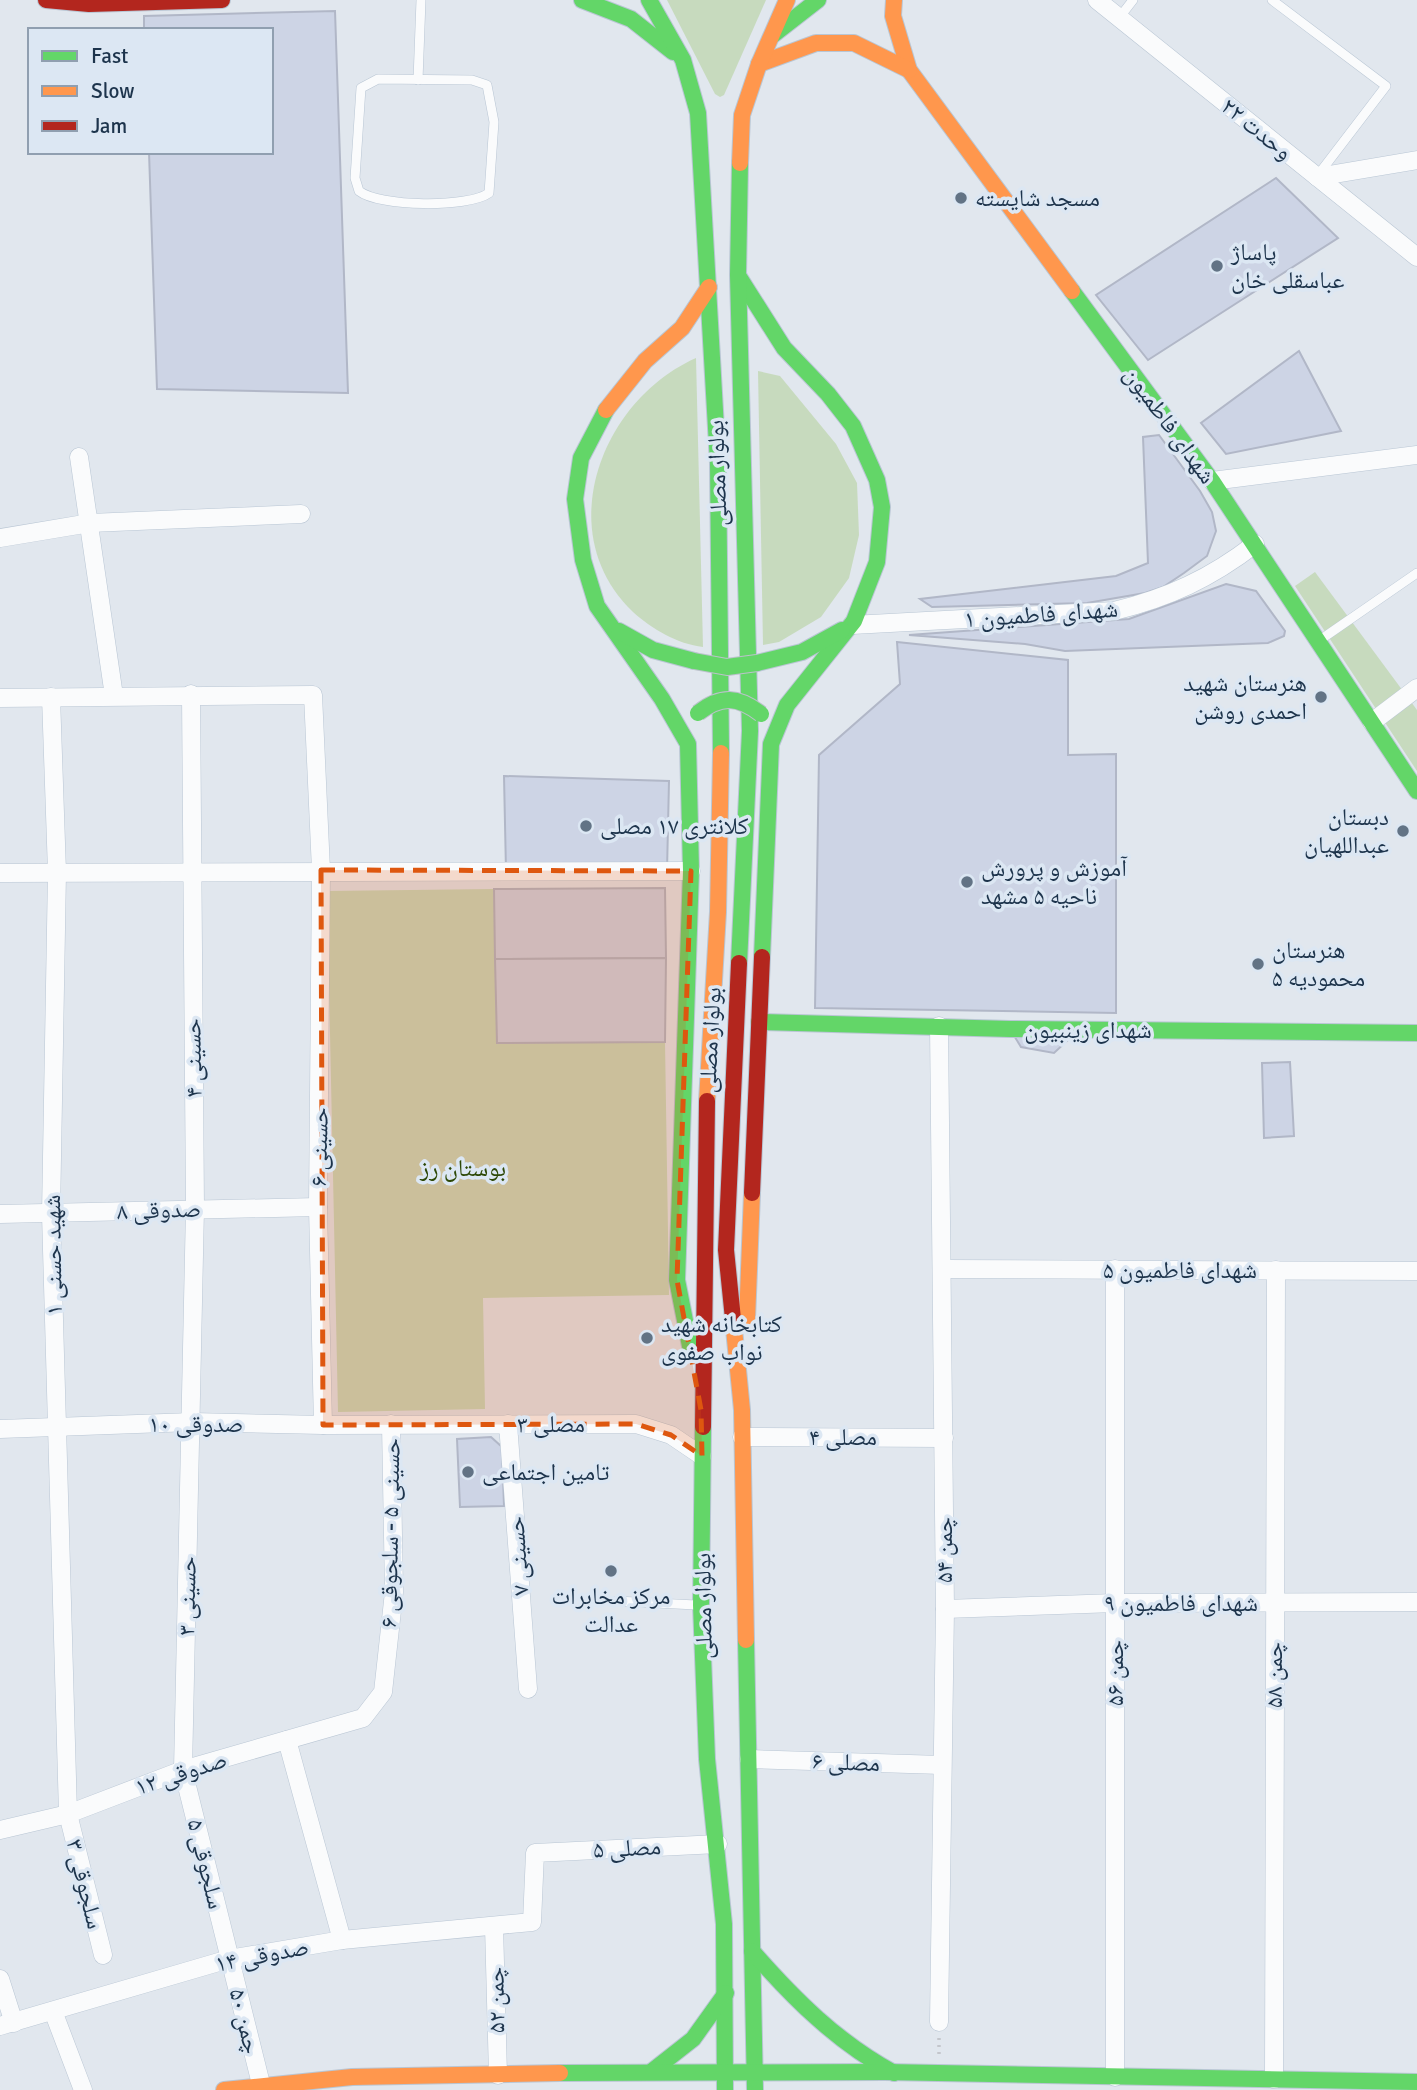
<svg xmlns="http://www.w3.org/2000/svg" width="1417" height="2090" font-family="Signika,'Noto Naskh Arabic',sans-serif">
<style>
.green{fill:#c7dabe}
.building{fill:#cdd4e5;stroke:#b1b7c7;stroke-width:2}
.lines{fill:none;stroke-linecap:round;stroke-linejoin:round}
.lane-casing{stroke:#b9c6d4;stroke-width:10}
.street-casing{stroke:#b9c6d4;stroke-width:19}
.fast-casing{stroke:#b9c6d4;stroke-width:18}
.slow-casing{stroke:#b9c6d4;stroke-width:18}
.jam-casing{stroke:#b9c6d4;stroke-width:18}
.path{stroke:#c3c6cc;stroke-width:3.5;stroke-dasharray:2 5;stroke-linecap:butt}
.lane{stroke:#fafbfc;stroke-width:9}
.street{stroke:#fafbfc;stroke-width:18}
.fast{stroke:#63d668;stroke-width:16}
.slow{stroke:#ff974d;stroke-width:16}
.jam{stroke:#b3261e;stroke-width:16}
.fast-bridge-casing{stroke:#bbc2cb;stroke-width:18;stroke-linecap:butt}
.fast-bridge{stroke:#63d668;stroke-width:16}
.marked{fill:#de570f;fill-opacity:0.2;stroke:#de570f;stroke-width:5;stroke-dasharray:14 9;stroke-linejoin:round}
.poi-dot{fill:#627385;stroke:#dce7f3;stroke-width:2.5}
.labels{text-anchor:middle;stroke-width:7;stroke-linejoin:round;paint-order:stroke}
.street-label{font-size:24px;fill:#1d344c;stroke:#dce7f3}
.poi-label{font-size:24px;fill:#1d344c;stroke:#dce7f3;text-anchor:start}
.park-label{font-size:24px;fill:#2d4806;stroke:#dce7f3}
</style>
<rect width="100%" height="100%" fill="#e1e7ee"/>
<g class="green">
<polygon points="667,0 766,0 724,95 720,97 715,94"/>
<path d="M 696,358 L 703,647 C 677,644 652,629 633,612 C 550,533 601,400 696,358 Z"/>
<polygon points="758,371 780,376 836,444 857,483 859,535 849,578 821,617 779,642 763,645"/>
<polygon points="1315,572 1417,710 1417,771 1295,586"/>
<polygon points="494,889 498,1043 665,1042 669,1295 483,1298 485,1409 338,1412 327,891"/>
</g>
<g class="building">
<polygon points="335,11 348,393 157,389 149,152 271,152 271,30 144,30 144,16"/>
<polygon points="1276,178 1338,238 1148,360 1096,295"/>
<polygon points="1299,351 1341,431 1226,454 1201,423"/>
<polygon points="1159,435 1200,491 1212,512 1216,531 1207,556 1184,573 1163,587 1145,593 1087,603 932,607 920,599 1116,576 1148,563 1143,437"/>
<polygon points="1226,584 1256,591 1285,631 1284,636 1268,643 1065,651 1025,644 909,635 1129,619"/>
<polygon points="897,642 1068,660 1068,755 1116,754 1116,1013 815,1008 819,755 900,684"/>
<polygon points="504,776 669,781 667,871 506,871"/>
<polygon points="665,888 666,958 495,959 494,889"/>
<polygon points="666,958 665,1042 497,1043 495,959"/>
<polygon points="1081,1028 1054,1053 1021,1047 1010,1029"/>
<polygon points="1290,1062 1294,1136 1264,1138 1262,1063"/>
<polygon points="491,1437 502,1447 504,1506 460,1507 457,1439"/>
</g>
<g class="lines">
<defs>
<g id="lane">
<polyline points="1272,0 1386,86 1318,175"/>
<polyline points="1119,18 1133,0"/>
<path d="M 378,79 L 472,80 L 487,85 L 494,122 L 489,193 C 468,208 379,207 359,191 L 355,178 L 361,88 Z"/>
<polyline points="418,80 421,0"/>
<polyline points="1320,640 1417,573"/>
<polyline points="616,1601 696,1605"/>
</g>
<g id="street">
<polyline points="1097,0 1417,257"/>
<polyline points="1317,177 1417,160"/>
<polyline points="79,457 114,696"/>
<polyline points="1212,481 1417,455"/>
<polyline points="0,538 90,523 301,514"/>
<path d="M 852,625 L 1114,611 C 1168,598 1211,578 1255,544"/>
<polyline points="191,694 195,1208 183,1770 261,2084"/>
<polyline points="51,697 57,872 51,1214 68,1814 103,1955"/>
<polyline points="0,698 313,695 321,870 318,1207 323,1425"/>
<polyline points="1372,722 1417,688"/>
<polyline points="0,873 691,871"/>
<polyline points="939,1026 945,1609 939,2022"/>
<polyline points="0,1214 318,1207"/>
<polyline points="943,1269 1417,1271"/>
<polyline points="1115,1269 1115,2077"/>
<polyline points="508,1424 528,1689"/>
<polyline points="0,1429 192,1422 323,1425 636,1424 671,1435 702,1456"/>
<polyline points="742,1437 944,1438"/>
<polyline points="945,1609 1115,1603 1417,1602"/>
<polyline points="287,1740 342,1940"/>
<polyline points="749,1759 942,1765"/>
<polyline points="0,1830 68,1814 183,1770 363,1718 383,1692 394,1592 391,1424"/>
<polyline points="494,1926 498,2075"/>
<polyline points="0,1979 14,2023"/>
<polyline points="53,2011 83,2090"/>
<polyline points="0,2026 229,1959 342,1940 532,1922 535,1853 718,1844"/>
<polyline points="1274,2079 1276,1270"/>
</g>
<g id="fast">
<polyline points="582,0 631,19 673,52"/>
<polyline points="649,0 683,60 698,113 718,463 721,753"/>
<polyline points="773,35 818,0"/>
<polyline points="739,277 784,348 828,394 853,426 877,480 882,507 877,562 854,621 787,705 771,744 762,957"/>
<polyline points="1072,291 1212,481 1417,791"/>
<polyline points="606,410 581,458 575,499 583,560 597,606 662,699 688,744 691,871 677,1280 690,1346"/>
<polyline points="619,631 653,650 694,661"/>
<polyline points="757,663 802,652 842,630"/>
<polyline points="739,963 750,731 738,275 740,163"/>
<polyline points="759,1022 1010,1029 1417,1033"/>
<polyline points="703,1427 701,1605 707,1759 724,1924 725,2090"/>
<polyline points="746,1640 755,2090"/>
<path d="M 752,1951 C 794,1999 837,2042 894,2073"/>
<polyline points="651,2072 693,2039 726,1993"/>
<polyline points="560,2073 885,2072 1417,2082"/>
</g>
<g id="slow">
<polyline points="894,0 893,16 909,70 1072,291"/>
<polyline points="759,64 816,43 854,43 909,70"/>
<polyline points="740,163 742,115 759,64 787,0"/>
<polyline points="606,410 645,361 682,328 709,287"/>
<polyline points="707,1101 718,912 721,753"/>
<polyline points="733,1319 742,1410 746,1640"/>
<polyline points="747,1320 752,1193"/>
<polyline points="224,2090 352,2077 560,2073"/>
</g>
<g id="jam">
<polyline points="46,0 89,4 222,0"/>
<polyline points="752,1193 762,957"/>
<polyline points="733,1319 726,1250 739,963"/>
<polyline points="703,1427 707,1101"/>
</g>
</defs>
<use href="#lane" class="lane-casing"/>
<use href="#street" class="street-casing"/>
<use href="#fast" class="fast-casing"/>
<use href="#slow" class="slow-casing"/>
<use href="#jam" class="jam-casing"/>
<polyline class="path" points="939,2054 939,2037"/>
<use href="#lane" class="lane"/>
<use href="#street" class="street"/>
<use href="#fast" class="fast"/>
<use href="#slow" class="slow"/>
<use href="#jam" class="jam"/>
<defs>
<g id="fast-bridge">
<polyline points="694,661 727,667 757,663"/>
<path d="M 698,713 C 721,695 738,696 761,714"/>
</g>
</defs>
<use href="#fast-bridge" class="fast-bridge-casing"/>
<use href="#fast-bridge" class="fast-bridge"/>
</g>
<path class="marked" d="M 321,870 L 691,871 L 677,1280 L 701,1410 L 702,1456 L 671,1435 L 636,1424 L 323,1425 Z"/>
<g class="poi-dot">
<circle cx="961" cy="198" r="7"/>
<circle cx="1217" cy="266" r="7"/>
<circle cx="1321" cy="697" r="7"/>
<circle cx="586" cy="826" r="7"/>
<circle cx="1403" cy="831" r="7"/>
<circle cx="967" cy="882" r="7"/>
<circle cx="1258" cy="964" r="7"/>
<circle cx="647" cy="1338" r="7"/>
<circle cx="468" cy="1472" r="7"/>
<circle cx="611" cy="1571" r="7"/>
</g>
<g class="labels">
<g class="street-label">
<text transform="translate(1257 129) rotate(39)" y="8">وحدت ۲۲</text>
<text transform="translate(1170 425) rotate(54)" y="8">شهدای فاطمیون</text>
<text transform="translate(717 473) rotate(-92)" y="8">بولوار مصلی</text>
<text transform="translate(1041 614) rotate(-4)" y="8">شهدای فاطمیون ۱</text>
<text x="1088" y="1038">شهدای زینبیون</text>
<text transform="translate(710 1040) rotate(-87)" y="8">بولوار مصلی</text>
<text transform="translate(193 1058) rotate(-91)" y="8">حسینی ۴</text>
<text transform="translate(319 1147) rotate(-89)" y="8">حسینی ۶</text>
<text transform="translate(159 1210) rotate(-2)" y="8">صدوقی ۸</text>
<text transform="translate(53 1255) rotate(-91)" y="8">شهید حسنی ۱</text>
<text x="1180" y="1278">شهدای فاطمیون ۵</text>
<text x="196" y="1432">صدوقی ۱۰</text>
<text x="551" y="1432">مصلی ۳</text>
<text x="843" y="1445">مصلی ۴</text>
<text transform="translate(390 1533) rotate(-89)" y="8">حسینی ۵ - سلجوقی ۶</text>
<text transform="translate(944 1550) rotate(-90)" y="8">چمن ۵۴</text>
<text transform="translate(518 1556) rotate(-94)" y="8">حسینی ۷</text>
<text transform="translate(187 1596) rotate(-89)" y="8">حسینی ۳</text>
<text x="1181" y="1611">شهدای فاطمیون ۹</text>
<text transform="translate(703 1606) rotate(-91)" y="8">بولوار مصلی</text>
<text transform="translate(1115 1673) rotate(-90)" y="8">چمن ۵۶</text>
<text transform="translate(1274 1675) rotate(-90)" y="8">چمن ۵۸</text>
<text transform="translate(846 1762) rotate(2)" y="8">مصلی ۶</text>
<text transform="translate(181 1773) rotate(-18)" y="8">صدوقی ۱۲</text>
<text transform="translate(627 1848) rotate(-3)" y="8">مصلی ۵</text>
<text transform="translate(206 1864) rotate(76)" y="8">سلجوقی ۵</text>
<text transform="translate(85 1884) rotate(76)" y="8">سلجوقی ۳</text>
<text transform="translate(262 1955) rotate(-11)" y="8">صدوقی ۱۴</text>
<text transform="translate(496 2000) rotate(-91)" y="8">چمن ۵۲</text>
<text transform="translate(245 2021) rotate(76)" y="8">چمن ۵۰</text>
</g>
<g class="poi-label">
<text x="975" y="206">مسجد شایسته</text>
<text x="1231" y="260">پاساژ<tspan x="1231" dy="28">عباسقلی خان</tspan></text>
<text x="1307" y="691" text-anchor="end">هنرستان شهید<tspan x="1307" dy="28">احمدی روشن</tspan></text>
<text x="1389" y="825" text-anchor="end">دبستان<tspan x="1389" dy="28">عبداللهیان</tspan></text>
<text x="600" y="834">کلانتری ۱۷ مصلی</text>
<text x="981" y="876">آموزش و پرورش<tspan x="981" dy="28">ناحیه ۵ مشهد</tspan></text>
<text x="1272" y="958">هنرستان<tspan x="1272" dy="28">محمودیه ۵</tspan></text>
<text x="661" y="1332">کتابخانه شهید<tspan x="661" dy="28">نواب صفوی</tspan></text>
<text x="482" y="1480">تامین اجتماعی</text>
<text x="611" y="1604" text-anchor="middle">مرکز مخابرات<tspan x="611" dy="28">عدالت</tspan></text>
</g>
<g class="park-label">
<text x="463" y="1176">بوستان رز</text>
</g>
</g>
<rect x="28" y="28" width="245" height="126" fill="#dce7f3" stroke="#909fb0" stroke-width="2"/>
<rect x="42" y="51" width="35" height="10" fill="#63d668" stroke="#909fb0" stroke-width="2"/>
<text x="91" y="63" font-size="21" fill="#1d344c">Fast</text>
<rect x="42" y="86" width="35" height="10" fill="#ff974d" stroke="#909fb0" stroke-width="2"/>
<text x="91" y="98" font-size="21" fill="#1d344c">Slow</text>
<rect x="42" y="121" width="35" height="10" fill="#b3261e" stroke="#909fb0" stroke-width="2"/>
<text x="91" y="133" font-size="21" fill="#1d344c">Jam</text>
</svg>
